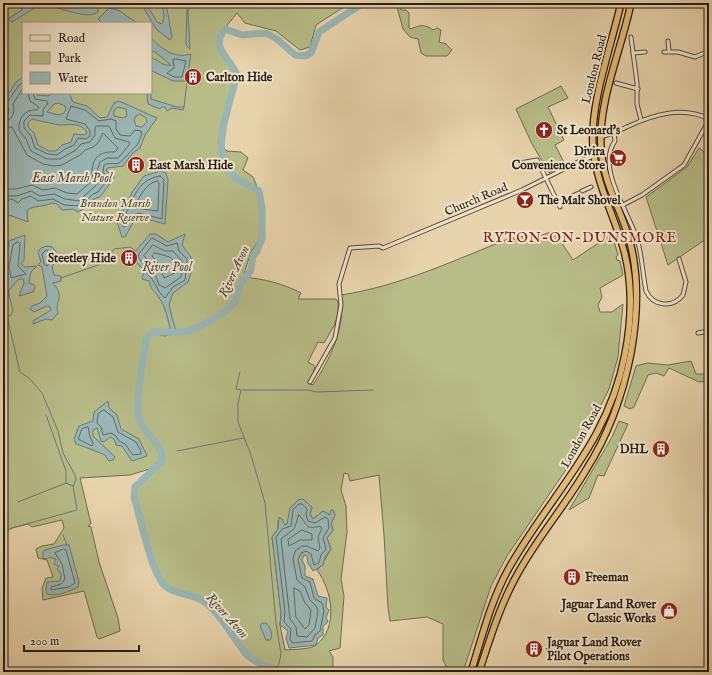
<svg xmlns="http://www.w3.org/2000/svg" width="712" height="675" font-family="'IM FELL English',serif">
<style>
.green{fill:#b7bc88;stroke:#6f6d4f;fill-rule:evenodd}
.water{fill:#9ab6b4;stroke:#6c7975;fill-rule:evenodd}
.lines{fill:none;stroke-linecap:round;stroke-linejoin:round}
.shore{stroke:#606a65;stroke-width:1}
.stream{stroke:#6c7975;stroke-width:1}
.river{stroke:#9ab6b4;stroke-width:7}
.street-casing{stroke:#574b3c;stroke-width:5}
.highway-casing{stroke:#271e16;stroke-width:8}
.street{stroke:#efe2c9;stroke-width:3}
.highway{stroke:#e4ba76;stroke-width:5.5}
.labels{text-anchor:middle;stroke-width:4;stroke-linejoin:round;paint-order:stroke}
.street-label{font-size:12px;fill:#271e16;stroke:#efe2c9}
.poi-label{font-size:12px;font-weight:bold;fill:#271e16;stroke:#efe2c9;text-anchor:start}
.park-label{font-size:12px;font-style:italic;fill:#524d38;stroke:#efe2c9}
.water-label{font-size:13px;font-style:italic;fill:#4a4c45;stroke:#efe2c9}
.quarter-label{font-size:14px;letter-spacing:1px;fill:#7a1f14;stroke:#efe2c9}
</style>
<rect width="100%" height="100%" fill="#e7d3ac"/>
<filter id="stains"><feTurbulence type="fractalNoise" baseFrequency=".005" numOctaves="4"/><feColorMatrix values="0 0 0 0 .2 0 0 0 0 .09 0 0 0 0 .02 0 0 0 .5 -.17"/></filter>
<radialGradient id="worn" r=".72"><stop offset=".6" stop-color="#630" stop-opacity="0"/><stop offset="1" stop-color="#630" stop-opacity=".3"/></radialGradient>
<g class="green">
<path d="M 3,3 L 350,3 L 316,25 L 310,47 L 300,50 L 276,31 L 245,23 L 237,13 C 228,25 213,38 222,54 C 227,63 233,64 237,75 L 218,143 L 227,151 L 241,152 L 248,158 L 243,170 L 253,177 L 256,184 L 261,210 L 259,240 L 251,252 L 243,277 C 264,279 282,283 301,293 L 298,299 L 336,299 L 338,302 L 338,319 L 335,321 L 335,324 L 324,343 L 318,342 L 308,362 L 315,366 L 310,384 L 313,385 C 330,360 346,326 341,295 C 401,286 457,259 513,237 L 514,240 L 526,235 L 536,237 L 554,231 L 573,260 L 612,234 L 618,255 L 616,257 L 617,260 L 620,261 L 623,275 L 600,288 L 602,297 L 598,305 L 600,312 L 612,312 L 623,304 L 618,357 L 609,389 L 576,455 L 507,556 L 491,586 L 463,672 L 449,672 L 443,660 L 443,624 L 427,617 L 390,621 L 388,607 L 384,535 L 379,475 L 350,481 L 348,474 L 344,473 L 341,490 L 346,506 L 347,532 L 341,579 L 344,596 L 340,648 L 329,651 L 333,657 L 333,672 L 277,672 L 256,663 L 246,654 L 215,613 L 201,600 L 166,588 L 161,580 L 154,565 L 134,497 L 135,487 L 156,467 L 130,475 L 80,478 L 91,524 L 88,526 L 91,527 L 99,562 L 118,618 L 120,631 L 99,639 L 97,637 L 84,591 L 43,600 L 42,588 L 46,578 L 53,577 L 47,560 L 38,558 L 36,549 L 42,546 L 54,544 L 64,528 L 62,520 L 32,527 L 28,524 L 12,528 L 3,533 ZM 23,23 L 151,23 L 151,93 L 23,93 ZM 175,328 L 176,332 L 165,336 L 152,333 ZM 309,505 L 312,507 L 310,514 L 313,519 L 323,511 L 330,515 L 333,510 L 335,515 L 331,523 L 333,530 L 327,538 L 331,549 C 326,556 324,564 317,570 C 332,590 339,628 316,645 C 309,650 293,649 285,650 L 280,625 L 281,613 L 272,537 L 278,529 L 278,520 L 285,525 Z"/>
<path d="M 396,3 L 400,3 L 401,10 L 406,10 L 409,13 L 409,28 L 411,29 C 418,25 426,24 433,30 L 437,28 L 441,30 L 439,42 L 446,44 L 452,50 L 447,56 L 426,56 L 421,53 L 418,39 L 410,37 L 403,29 Z"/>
<polygon points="561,86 568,98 548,107 564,140 555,145 565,164 549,173 531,142 516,109"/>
<polygon points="699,148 709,155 709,237 668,265 646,197 687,167"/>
<polygon points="691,361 696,374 709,374 709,381 699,382 669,368 664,376 656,373 648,375 634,407 630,409 624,406 636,366 647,363 668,365"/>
<polygon points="619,421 628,424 604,476 598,475 589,498 569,510 612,437"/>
</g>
<g class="water">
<polygon points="21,3 43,3 12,22 10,21 9,18 22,10"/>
<path d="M 56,3 L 69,3 L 75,6 L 81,3 L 96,3 L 93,5 L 98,9 L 98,12 C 90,19 68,11 58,8 L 55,6 Z"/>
<polygon points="141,3 146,3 157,22 162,24 164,17 162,3 166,3 172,37 170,40 156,29"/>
<polygon points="187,3 193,3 188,11 190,49 186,45"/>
<polygon points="109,8 118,10 137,23 102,23 98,19"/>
<path d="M 151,38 C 162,49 174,59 191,54 L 187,81 L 173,81 L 152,71 L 151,58 C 158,59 163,67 171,65 L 155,52 L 151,51 Z"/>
<path d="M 23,77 L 23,93 L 37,93 L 37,95 L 48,96 L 54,93 L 69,93 L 73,102 L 87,106 L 100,118 L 107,117 L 114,103 L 119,101 L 157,118 L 145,135 L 140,148 L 132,154 L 123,166 L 107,168 L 106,171 L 114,176 L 114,178 L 100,197 C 91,198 87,208 78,212 L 73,209 L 62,210 L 57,204 L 52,203 C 44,207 36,205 27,210 L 28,222 L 9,215 L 3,216 L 3,122 L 5,111 L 3,103 L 16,82 ZM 58,103 L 65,106 L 66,109 L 64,113 L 58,115 L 47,112 L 54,104 ZM 118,107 L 126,109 L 127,116 L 123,118 L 114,116 L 114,110 ZM 140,114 L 146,118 L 147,122 L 142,127 L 136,126 L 134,120 L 136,116 ZM 32,119 C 35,120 58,125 60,125 C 71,125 80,122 87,132 L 85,135 L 74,134 L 71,142 L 62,145 L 56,151 L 49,151 L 38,145 L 34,133 L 28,127 L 28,123 Z"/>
<polygon points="147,93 151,93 151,99 177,107 184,107 183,110 172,108 167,111 165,107 162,107 160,109 148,104"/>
<polygon points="160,171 166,173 168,180 165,224 139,217 135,219 125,237 122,237 117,222 133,191 144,176"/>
<path d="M 150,234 L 156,234 L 168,242 L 185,234 L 182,245 L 191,257 L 191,273 L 188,282 L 173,293 L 169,305 L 176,332 L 171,333 C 168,320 166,307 158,296 C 153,289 152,291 149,281 L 142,279 L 144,270 L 134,260 L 134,253 Z"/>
<polygon points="25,235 24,260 21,264 25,267 37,266 31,272 29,283 34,285 35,287 33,292 19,296 24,283 23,279 19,279 9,290 9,295 3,292 3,276 6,275 5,266 9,241"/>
<path d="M 47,246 L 52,247 L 58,254 L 58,259 L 52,266 L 54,275 L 61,276 L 61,281 L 53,283 C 66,298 54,301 58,313 L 52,320 L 46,319 L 33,324 L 33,321 L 51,310 L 50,307 L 47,306 L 34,312 L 30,309 L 32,306 L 40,303 L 47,296 L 42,267 L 38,265 L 41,262 L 38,252 L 41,248 Z"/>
<path d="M 108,401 L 109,408 L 117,415 L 121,429 L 139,439 L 147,456 L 132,461 L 122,446 L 116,445 L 114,439 L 110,437 L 104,442 L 101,441 L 97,428 L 93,430 L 93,436 L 115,457 L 113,460 L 109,461 C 107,459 106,457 105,455 C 103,454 78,444 76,444 L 74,439 L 79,426 L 93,421 L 94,412 Z"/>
<polygon points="303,499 312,507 310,514 313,519 323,511 330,515 331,510 333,510 335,515 331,523 333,530 327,538 331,549 325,557 323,565 313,571 308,563 307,556 304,555 302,560 305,566 305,576 313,579 318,596 327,598 326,607 329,610 326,617 328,622 323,626 323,635 318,638 316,645 289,648 286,638 288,631 280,625 281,613 272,537 278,529 279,517 282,519 285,525 287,524 290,508 298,500"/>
<path d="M 63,545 L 69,545 L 79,582 L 78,587 C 70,591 57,597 47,594 L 46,589 L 47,582 L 60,581 L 61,574 L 57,569 L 59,566 L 54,564 L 56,559 L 50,557 L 46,559 L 43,558 L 43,552 L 45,550 Z"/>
<path d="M 262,623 L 266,623 C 270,627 274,635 270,640 L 266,640 L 260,626 Z"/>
</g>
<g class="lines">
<g class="shore">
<polygon points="176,59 186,61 182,77 174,77 167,73 174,68 173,60"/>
<polyline points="3,116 8,114 9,110 6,104 19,85 23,82"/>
<path d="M 3,121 C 13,121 15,113 13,104 L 23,88"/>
<path d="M 3,127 L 12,127 L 27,155 L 43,164 L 54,166 L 62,165 L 80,155 L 85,150 L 93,147 L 98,143 L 103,133 L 118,148 L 115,152 C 95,151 90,162 93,180 L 77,194 L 67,193 L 55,188 L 43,190 L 32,185 L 16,189 L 3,189"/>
<path d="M 160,176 L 164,180 L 162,219 L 139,213 L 132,216 L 125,227 L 123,227 L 121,223 C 133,204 134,180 160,176 Z"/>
<path d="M 157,181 L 159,183 L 158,211 L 135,208 L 135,206 C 140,196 146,183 157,181 Z"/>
<path d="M 3,196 L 17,196 L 31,191 L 40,196 L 54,194 L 65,199 L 79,201 C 86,193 95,188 101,180 L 97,171 L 100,162 L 107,158 L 118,158 L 130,144 L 129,142 L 115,138 L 109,126 L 96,126 L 95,127 L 95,135 L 90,142 L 81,144 L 76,150 L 60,159 L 47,159 L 31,151 L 26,139 L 19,130 C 18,118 25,109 37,110 L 39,107 L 30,101 L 28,93"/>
<path d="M 3,202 L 12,199 L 18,203 L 22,199 L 31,196 L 38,201 L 53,199 L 64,205 L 81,206 L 93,194 L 98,192 L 108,179 L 103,172 L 104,165 C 109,162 113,165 119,163 C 121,162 135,147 137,145 C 139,142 140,137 142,134 L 141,131 L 135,130 L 130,136 L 120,135 L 116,129 L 116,121 L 111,119 L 99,121 L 85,110 L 71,106 L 66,119 L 85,124 L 90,131 L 90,136 L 86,139 L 78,138 L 74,145 L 65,149 L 57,155 L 48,154 L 35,148 L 31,136 L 24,128 L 24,121 L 30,115 L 43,116 L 43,110 L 48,103 L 47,101 L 35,99 L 33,93"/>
<path d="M 152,238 L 167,246 L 177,243 L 179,251 L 187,259 L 185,280 L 173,287 L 165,298 C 157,292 155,280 148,275 L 147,268 L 138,257 L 139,254 Z"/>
<polygon points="18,242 20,244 18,266 26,274 11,278 9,266 13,245"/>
<polygon points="153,245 165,251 173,251 182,261 181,277 165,288 159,285 152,265 144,256"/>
<polygon points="47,250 54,256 47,266 44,264 42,254"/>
<polygon points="155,253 170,257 176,263 175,273 164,278 158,263 152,256"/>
<polygon points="104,410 113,417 118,432 136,442 141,451 141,454 133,455 125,444 119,441 116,436 111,433 103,435 101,427 97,423 98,414"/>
<polygon points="88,427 90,437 93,443 92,446 78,439 82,429"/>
<polygon points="299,504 302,504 307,509 306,515 308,521 315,523 325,517 328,519 329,528 323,538 326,549 321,555 319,563 314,565 311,554 306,551 301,553 298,560 302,578 310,582 314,598 322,603 324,611 320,631 315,635 312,641 292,643 290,639 291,629 284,622 285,612 276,537 282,529 291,526 293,510"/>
<path d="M 299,515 C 307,523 305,531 320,526 L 322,528 L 318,537 L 320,548 L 318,551 L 307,546 L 302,546 L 295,551 L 293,559 L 297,580 L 305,587 L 310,600 L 316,606 L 318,611 L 315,628 L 307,637 L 297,636 L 296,627 L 290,619 L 281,539 L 294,529 Z"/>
<polygon points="302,530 312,534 312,540 300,540 289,546 288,540"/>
<polygon points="64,549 66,550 75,583 69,587 51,590 51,587 61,584 65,579 62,564 55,553"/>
<polygon points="294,588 300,591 305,603 311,610 309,625 305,629 296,617"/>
</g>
<g class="stream">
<polyline points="184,107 187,81"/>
<polyline points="3,227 5,219"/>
<polyline points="61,278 98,265 105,261 114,249 130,247 136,251"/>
<polyline points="3,313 4,316 6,316"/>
<polyline points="240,372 236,389 241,390 238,403 238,422 251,455 265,503 276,623 281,654 279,664 274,670"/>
<polyline points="242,390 308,390 317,392 373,390"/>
<polyline points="46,415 66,471 66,483"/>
<polyline points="177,451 243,438"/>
<polyline points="18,502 66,483 73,486"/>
<polyline points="3,533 12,528 77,510 73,486 76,480 75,475 63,453 58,431 42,393 29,378 20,372 7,316 11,315 13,310 9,295"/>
<polyline points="63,535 67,545"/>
</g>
<path class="river" d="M 277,672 C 267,664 256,665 246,654 C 233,638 219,610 201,600 C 188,592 170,595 161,581 C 149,562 141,520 134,497 L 135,487 L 162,461 C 163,443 146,436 140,421 C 133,405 144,359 146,339 L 153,332 L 185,332 L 201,326 L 226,311 L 236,301 L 241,283 L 251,270 L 253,256 L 257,251 L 262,239 L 262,208 L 259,191 C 249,185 232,179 226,168 C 213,145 231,100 237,75 C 231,58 209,49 225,29 L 242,35 L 266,33 L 277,39 L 295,55 L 305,56 L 311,53 L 319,32 L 363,3"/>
<defs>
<g id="street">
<polyline points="631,37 637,83 637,104 641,120"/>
<polyline points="668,41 669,51"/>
<polyline points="664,52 678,52 695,57 709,51"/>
<polyline points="633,53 645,52"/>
<polyline points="616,83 638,89"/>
<path d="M 614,132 L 615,141 C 595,168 631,215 638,242 C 642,258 643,275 646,291 C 653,306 672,309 683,295 L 686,282 L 679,259"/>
<path d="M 600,137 C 610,135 620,130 629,126 C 655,114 683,106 709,119"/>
<polyline points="520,163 537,160 560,207"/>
<polyline points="582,191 591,187"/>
<polyline points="559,202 579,193"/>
<polyline points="623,205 642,195 684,165 709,120"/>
<polyline points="698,333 709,331"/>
<polyline points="310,382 335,338 341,305 339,284 350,248 379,246 383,248 522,190 580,161 594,156 600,146"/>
</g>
<g id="highway">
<path d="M 471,672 C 482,637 491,600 509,568 C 552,492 608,444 625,354 C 632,319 633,278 622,244 C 612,211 596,182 593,147 C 590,103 611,47 621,3"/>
<path d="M 479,672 C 490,639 500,605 517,575 C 537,538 565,506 586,470 C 609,434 623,394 631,353 C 638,314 640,274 628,235 C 618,203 603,182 601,147 C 598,101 622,48 631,3"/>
</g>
</defs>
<use href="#street" class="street-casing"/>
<use href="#highway" class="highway-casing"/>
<use href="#street" class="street"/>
<use href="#highway" class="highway"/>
</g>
<defs>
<symbol id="building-disc" viewBox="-11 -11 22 22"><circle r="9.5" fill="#8f2418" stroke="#efe2c9"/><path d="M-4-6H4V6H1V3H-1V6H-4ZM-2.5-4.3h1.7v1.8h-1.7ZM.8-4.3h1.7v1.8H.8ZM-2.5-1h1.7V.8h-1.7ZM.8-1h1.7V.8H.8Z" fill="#fff"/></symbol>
<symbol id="church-disc" viewBox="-11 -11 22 22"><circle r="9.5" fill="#8f2418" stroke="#efe2c9"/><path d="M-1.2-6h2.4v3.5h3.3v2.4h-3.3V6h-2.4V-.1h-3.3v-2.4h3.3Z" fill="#fff"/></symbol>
<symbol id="supermarket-disc" viewBox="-11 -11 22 22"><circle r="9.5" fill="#8f2418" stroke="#efe2c9"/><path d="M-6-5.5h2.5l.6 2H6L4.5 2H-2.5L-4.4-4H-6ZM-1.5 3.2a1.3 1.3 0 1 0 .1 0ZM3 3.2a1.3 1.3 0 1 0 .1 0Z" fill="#fff"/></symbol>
<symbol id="bar-disc" viewBox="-11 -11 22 22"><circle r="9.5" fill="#8f2418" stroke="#efe2c9"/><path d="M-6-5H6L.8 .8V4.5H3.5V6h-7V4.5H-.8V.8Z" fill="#fff"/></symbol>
<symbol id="shop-disc" viewBox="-11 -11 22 22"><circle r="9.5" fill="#8f2418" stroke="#efe2c9"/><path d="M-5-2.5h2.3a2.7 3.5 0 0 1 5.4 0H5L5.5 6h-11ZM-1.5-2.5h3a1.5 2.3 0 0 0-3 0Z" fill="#fff"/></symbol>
</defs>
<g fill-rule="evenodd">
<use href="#building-disc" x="183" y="67" width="20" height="20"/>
<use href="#church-disc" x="534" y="120" width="20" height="20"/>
<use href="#supermarket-disc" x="608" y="148" width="20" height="20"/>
<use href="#building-disc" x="126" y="155" width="20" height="20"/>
<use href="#bar-disc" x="515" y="190" width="20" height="20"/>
<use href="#building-disc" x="119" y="248" width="20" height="20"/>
<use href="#building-disc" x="651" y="439" width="20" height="20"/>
<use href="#building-disc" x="562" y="567" width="20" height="20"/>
<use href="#shop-disc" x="659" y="601" width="20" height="20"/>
<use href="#building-disc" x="524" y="639" width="20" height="20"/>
</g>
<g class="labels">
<g class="street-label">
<text transform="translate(594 69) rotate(-76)" y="4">London Road</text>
<text transform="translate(476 199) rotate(-23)" y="4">Church Road</text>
<text transform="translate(581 436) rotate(-61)" y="4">London Road</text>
</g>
<g class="poi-label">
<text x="206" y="81">Carlton Hide</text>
<text x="557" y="134">St Leonard's</text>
<text x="605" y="155" text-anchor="end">Divira<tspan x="605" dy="14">Convenience Store</tspan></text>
<text x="149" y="169">East Marsh Hide</text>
<text x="538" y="204">The Malt Shovel</text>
<text x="116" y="262" text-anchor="end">Steetley Hide</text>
<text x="648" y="453" text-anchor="end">DHL</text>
<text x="585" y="581">Freeman</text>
<text x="656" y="608" text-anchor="end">Jaguar Land Rover<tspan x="656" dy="14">Classic Works</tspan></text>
<text x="547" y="646">Jaguar Land Rover<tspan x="547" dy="14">Pilot Operations</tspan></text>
</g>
<g class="park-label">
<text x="115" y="207">Brandon Marsh<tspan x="115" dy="14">Nature Reserve</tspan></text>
</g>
<g class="water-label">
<text x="72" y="182">East Marsh Pool</text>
<text x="167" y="271">River Pool</text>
<text transform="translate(233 271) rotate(-65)" y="5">River Avon</text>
<text transform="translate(228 615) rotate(48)" y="5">River Avon</text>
</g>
<g class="quarter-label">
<text x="580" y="242">RYTON-ON-DUNSMORE</text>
</g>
</g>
<rect width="712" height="675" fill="none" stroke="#e7d3ac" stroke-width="16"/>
<rect x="4" y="4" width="704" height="667" fill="none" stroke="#271e16" stroke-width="2"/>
<rect x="8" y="8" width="696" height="659" fill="none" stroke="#271e16"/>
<rect x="22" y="22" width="130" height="72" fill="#efe2c9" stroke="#9f9481"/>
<rect x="30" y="35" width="20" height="6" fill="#efe2c9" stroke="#9f9481"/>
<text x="58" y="42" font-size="12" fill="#271e16">Road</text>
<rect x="30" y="52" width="20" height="12" fill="#b7bc88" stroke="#9f9481"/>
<text x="58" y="62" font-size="12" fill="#271e16">Park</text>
<rect x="30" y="72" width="20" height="12" fill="#9ab6b4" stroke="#9f9481"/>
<text x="58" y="82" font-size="12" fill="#271e16">Water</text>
<path d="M24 645v6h115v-6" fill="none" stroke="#271e16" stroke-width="2"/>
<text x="30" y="645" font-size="12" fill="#271e16" stroke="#efe2c9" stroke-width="3" paint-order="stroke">200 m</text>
<rect width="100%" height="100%" filter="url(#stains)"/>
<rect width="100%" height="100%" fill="url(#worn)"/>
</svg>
